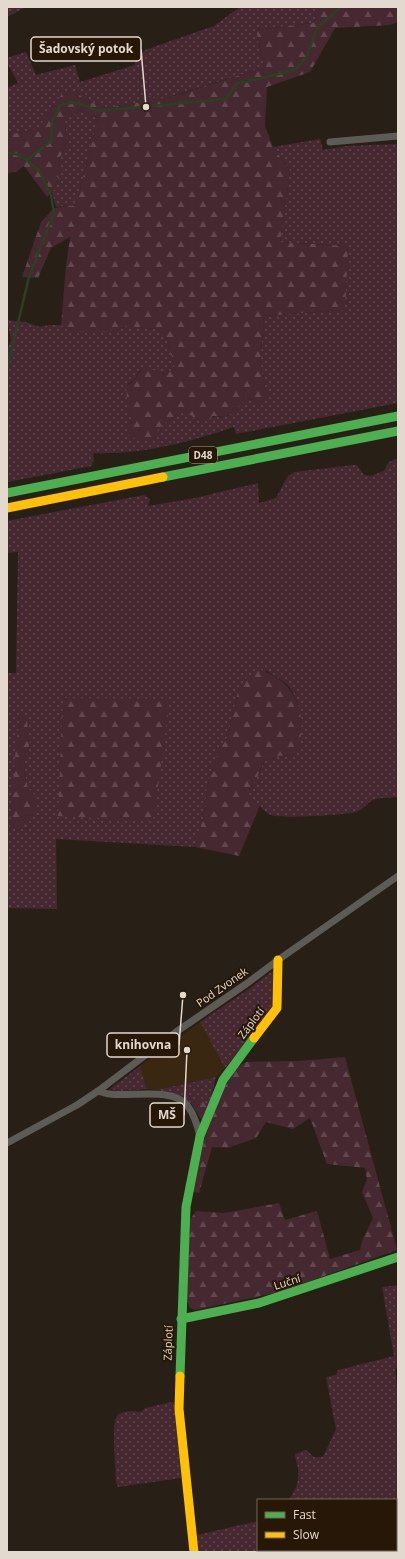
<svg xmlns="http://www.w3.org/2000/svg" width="405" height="1559" font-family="'Open Sans',sans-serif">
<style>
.built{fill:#392711}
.grass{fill:url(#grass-dots);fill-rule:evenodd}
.forest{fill:url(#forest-firs)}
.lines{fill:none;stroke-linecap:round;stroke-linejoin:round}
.stream{stroke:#2c3f22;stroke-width:2.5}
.street{stroke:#5d5b56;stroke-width:7}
.fast{stroke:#4caf50;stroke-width:9}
.slow{stroke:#ffc107;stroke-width:9}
.labels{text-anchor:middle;stroke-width:4;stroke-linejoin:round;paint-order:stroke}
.shield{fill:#261706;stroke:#ab9f92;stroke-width:1}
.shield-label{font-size:10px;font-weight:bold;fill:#e4d9ce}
.street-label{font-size:11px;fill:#e4d9ce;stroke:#261706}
.leader{fill:none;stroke:#e4d9ce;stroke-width:1.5}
.callout-dot{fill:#e4d9ce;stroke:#261706;stroke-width:1.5}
.callout{fill:#261706;stroke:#e4d9ce;stroke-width:1.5}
.callout-label{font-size:12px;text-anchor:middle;font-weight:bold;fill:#e4d9ce}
</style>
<defs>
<pattern id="grass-dots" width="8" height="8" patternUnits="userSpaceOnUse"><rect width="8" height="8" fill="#462830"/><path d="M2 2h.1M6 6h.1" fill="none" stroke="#61474d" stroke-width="1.8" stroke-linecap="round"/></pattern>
<pattern id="forest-firs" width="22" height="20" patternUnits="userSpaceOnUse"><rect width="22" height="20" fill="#462830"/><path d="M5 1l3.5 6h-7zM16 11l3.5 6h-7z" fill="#61474d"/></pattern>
</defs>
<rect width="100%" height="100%" fill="#282017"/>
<polygon class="built" points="200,1022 225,1068 216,1077 156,1090 147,1089 140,1066"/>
<g class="grass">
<polygon points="7,7 26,7 7,17"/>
<polygon points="240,7 321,7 313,23 256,30 264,67 259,69 163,99 155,99 149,96 141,102 106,108 84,99 76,91 64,91 38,129 7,135 7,88 18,83 7,63 7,58 26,52 36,75 75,65 80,82 135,65 136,55 145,50 214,26"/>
<polygon points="80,110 98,118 76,205 56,207 52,192 57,186 60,157 67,145 65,120"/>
<path d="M 320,139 L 323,150 L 346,146 L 398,144 L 398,403 L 236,434 L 234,427 C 189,442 142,455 93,453 L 94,459 L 92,466 L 7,482 L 7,375 L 8,371 L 7,350 L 11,340 L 7,320 L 25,322 L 40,327 L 49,325 L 61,325 L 73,332 L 112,332 L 126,326 L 157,329 L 165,335 L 175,367 L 171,371 L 164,374 L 153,370 L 139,371 L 135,379 L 128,384 L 128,410 L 132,418 L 128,432 L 154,434 C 163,422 174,416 187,411 C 201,423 194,421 211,417 C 216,416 220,418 224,417 C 233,415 239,404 246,398 L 251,400 L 267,396 L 260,364 L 264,316 L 344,310 L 347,246 L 280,242 L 290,171 L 273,147 Z"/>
<path d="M 398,458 L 398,797 C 391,798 377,797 371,801 C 366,805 362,810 356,812 C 344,815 281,819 271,815 C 264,812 253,800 249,795 L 250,787 C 257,781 260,769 265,760 L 279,756 L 297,754 C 299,732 305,707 289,687 C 284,680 274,677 267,671 L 254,676 L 237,696 L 228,736 L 217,755 L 207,787 L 205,811 L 195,847 L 56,839 L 57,909 L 7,908 L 7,673 L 16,673 L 18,552 L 7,553 L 7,521 L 144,495 L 150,499 L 148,506 L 195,498 L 258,483 L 259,503 L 276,498 L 288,476 L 295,472 L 352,465 L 357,465 L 364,475 L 371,476 L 384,471 L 389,462 ZM 21,715 L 30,743 L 25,758 L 24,769 L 28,788 L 36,814 L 27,816 L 25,826 Z"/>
<polygon points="271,972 273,972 273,1005 270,1011 225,1068 200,1022 246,991"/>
<polygon points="140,1066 147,1089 118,1091 110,1089"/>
<path d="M 216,1077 L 211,1097 L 207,1107 L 201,1098 L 191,1103 C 181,1094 170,1092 156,1090 Z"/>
<path d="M 398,1285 L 398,1375 L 397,1368 L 395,1369 L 398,1394 L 398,1552 L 199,1552 L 197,1535 L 258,1521 L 258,1550 L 396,1550 L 396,1500 L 289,1500 C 295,1490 300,1482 298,1470 C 298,1464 295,1460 295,1454 L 306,1450 L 314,1457 L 323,1457 L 336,1429 L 326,1377 L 336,1375 L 338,1370 L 394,1356 L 382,1287 Z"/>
<path d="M 172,1402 L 174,1403 L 181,1478 L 118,1487 L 116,1482 C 116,1471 111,1422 117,1416 C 121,1410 134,1411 141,1412 L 145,1408 Z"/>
</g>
<g class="forest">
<path d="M 321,7 L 398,7 L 398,22 L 390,25 L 335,28 L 310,72 L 267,87 L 265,126 L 273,147 L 290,171 L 280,242 L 348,246 L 345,310 L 264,316 L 260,364 L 267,396 L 260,403 C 254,404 251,398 246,398 L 233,412 L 225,417 L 213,416 L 202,421 L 196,420 L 187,411 C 173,417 158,424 153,439 C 146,441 133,440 128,435 L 128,432 L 132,418 L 128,410 L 126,387 L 135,379 L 142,368 L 153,370 L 164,374 L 171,371 L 175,367 L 165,335 L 157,329 L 126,326 L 112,332 L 73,332 L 61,325 L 66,266 L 70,237 L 51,248 L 38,278 L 22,277 L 41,222 L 54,208 L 76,205 L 98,118 L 80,110 L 65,120 L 67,145 L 60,157 L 57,187 L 47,197 L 24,166 L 16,172 L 7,173 L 7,135 L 38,129 L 64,91 L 76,91 L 84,99 L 106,108 L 141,102 L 149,96 L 155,99 L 171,97 L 259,69 L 264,66 L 256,30 L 313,23 Z"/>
<path d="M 258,669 C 298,681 309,717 297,754 L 279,756 L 265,760 C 259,769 258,781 250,787 L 249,794 L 256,803 L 260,805 L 239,856 L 195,847 L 205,811 L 207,787 L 217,755 L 228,736 L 237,696 L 246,678 L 254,676 Z"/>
<polygon points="63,698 170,699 153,821 58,816"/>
<polygon points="20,715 26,716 30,743 25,758 24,769 28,788 35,795 37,814 27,816 25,826 20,830 10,828 15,757"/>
<polygon points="345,1057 397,1250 279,1292 195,1310 190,1308 186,1299 190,1220 196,1211 224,1213 279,1203 285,1220 317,1211 330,1259 360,1250 362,1241 373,1218 362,1192 367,1179 365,1168 327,1164 310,1118 293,1129 266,1122 256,1138 228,1148 212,1147 199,1193 193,1192 204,1140 223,1090 237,1067 246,1062 299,1061"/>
<polygon points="201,1098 207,1107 202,1121 191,1103"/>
</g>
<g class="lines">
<g class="stream">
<polyline points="7,153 16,154 27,160 51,141 52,122 60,105 75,102 99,111 226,99 236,84 295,70 306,58 317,28 341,7"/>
<polyline points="7,369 29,277 54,213 51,195 40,172 27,160"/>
</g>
<g class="street">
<polyline points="330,142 398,136"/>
<path d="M 98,1091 C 102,1092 106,1094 110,1094 C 131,1097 172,1087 187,1105 C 194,1114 197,1125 200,1136"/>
<polyline points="7,1143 77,1105 98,1091 176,1032 246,984 278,960 398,876"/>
</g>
<g class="fast">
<polyline points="163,477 398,431"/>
<polyline points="7,493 398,416"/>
<polyline points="181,1319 259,1303 398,1257"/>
<polyline points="180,1376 186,1207 200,1136 223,1080 254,1038"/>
</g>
<g class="slow">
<polyline points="7,508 163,477"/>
<polyline points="254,1038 277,1008 278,960"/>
<polyline points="180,1376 179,1409 194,1552"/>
</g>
</g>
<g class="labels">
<rect class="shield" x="189" y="447" width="28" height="16" rx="3"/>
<g class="shield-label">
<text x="203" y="459">D48</text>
</g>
<g class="street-label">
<text transform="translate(222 987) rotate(-35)" y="4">Pod Zvonek</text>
<text transform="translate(251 1023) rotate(-53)" y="4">Záplotí</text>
<text transform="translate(287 1282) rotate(-18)" y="4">Luční</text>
<text transform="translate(168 1343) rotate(-88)" y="4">Záplotí</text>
</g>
</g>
<path class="leader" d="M146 107L141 49M183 995L179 1045M187 1050L184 1115"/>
<g class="callout-dot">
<circle cx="146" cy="107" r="4"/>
<circle cx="183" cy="995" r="4"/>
<circle cx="187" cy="1050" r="4"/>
</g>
<g class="callout">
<rect x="31" y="37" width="110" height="24" rx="4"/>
<rect x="107" y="1033" width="72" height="24" rx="4"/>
<rect x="150" y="1103" width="34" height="24" rx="4"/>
</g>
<g class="callout-label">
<text x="86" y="53">Šadovský potok</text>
<text x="143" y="1049">knihovna</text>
<text x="167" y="1119">MŠ</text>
</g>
<rect width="405" height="1559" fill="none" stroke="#e4d9ce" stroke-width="16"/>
<rect x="257" y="1499" width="140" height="52" fill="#261706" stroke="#726556"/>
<rect x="265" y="1512" width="20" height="6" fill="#4caf50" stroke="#726556"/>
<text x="293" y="1519" font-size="12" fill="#e4d9ce">Fast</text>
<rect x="265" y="1532" width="20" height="6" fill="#ffc107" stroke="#726556"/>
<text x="293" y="1539" font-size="12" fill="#e4d9ce">Slow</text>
</svg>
